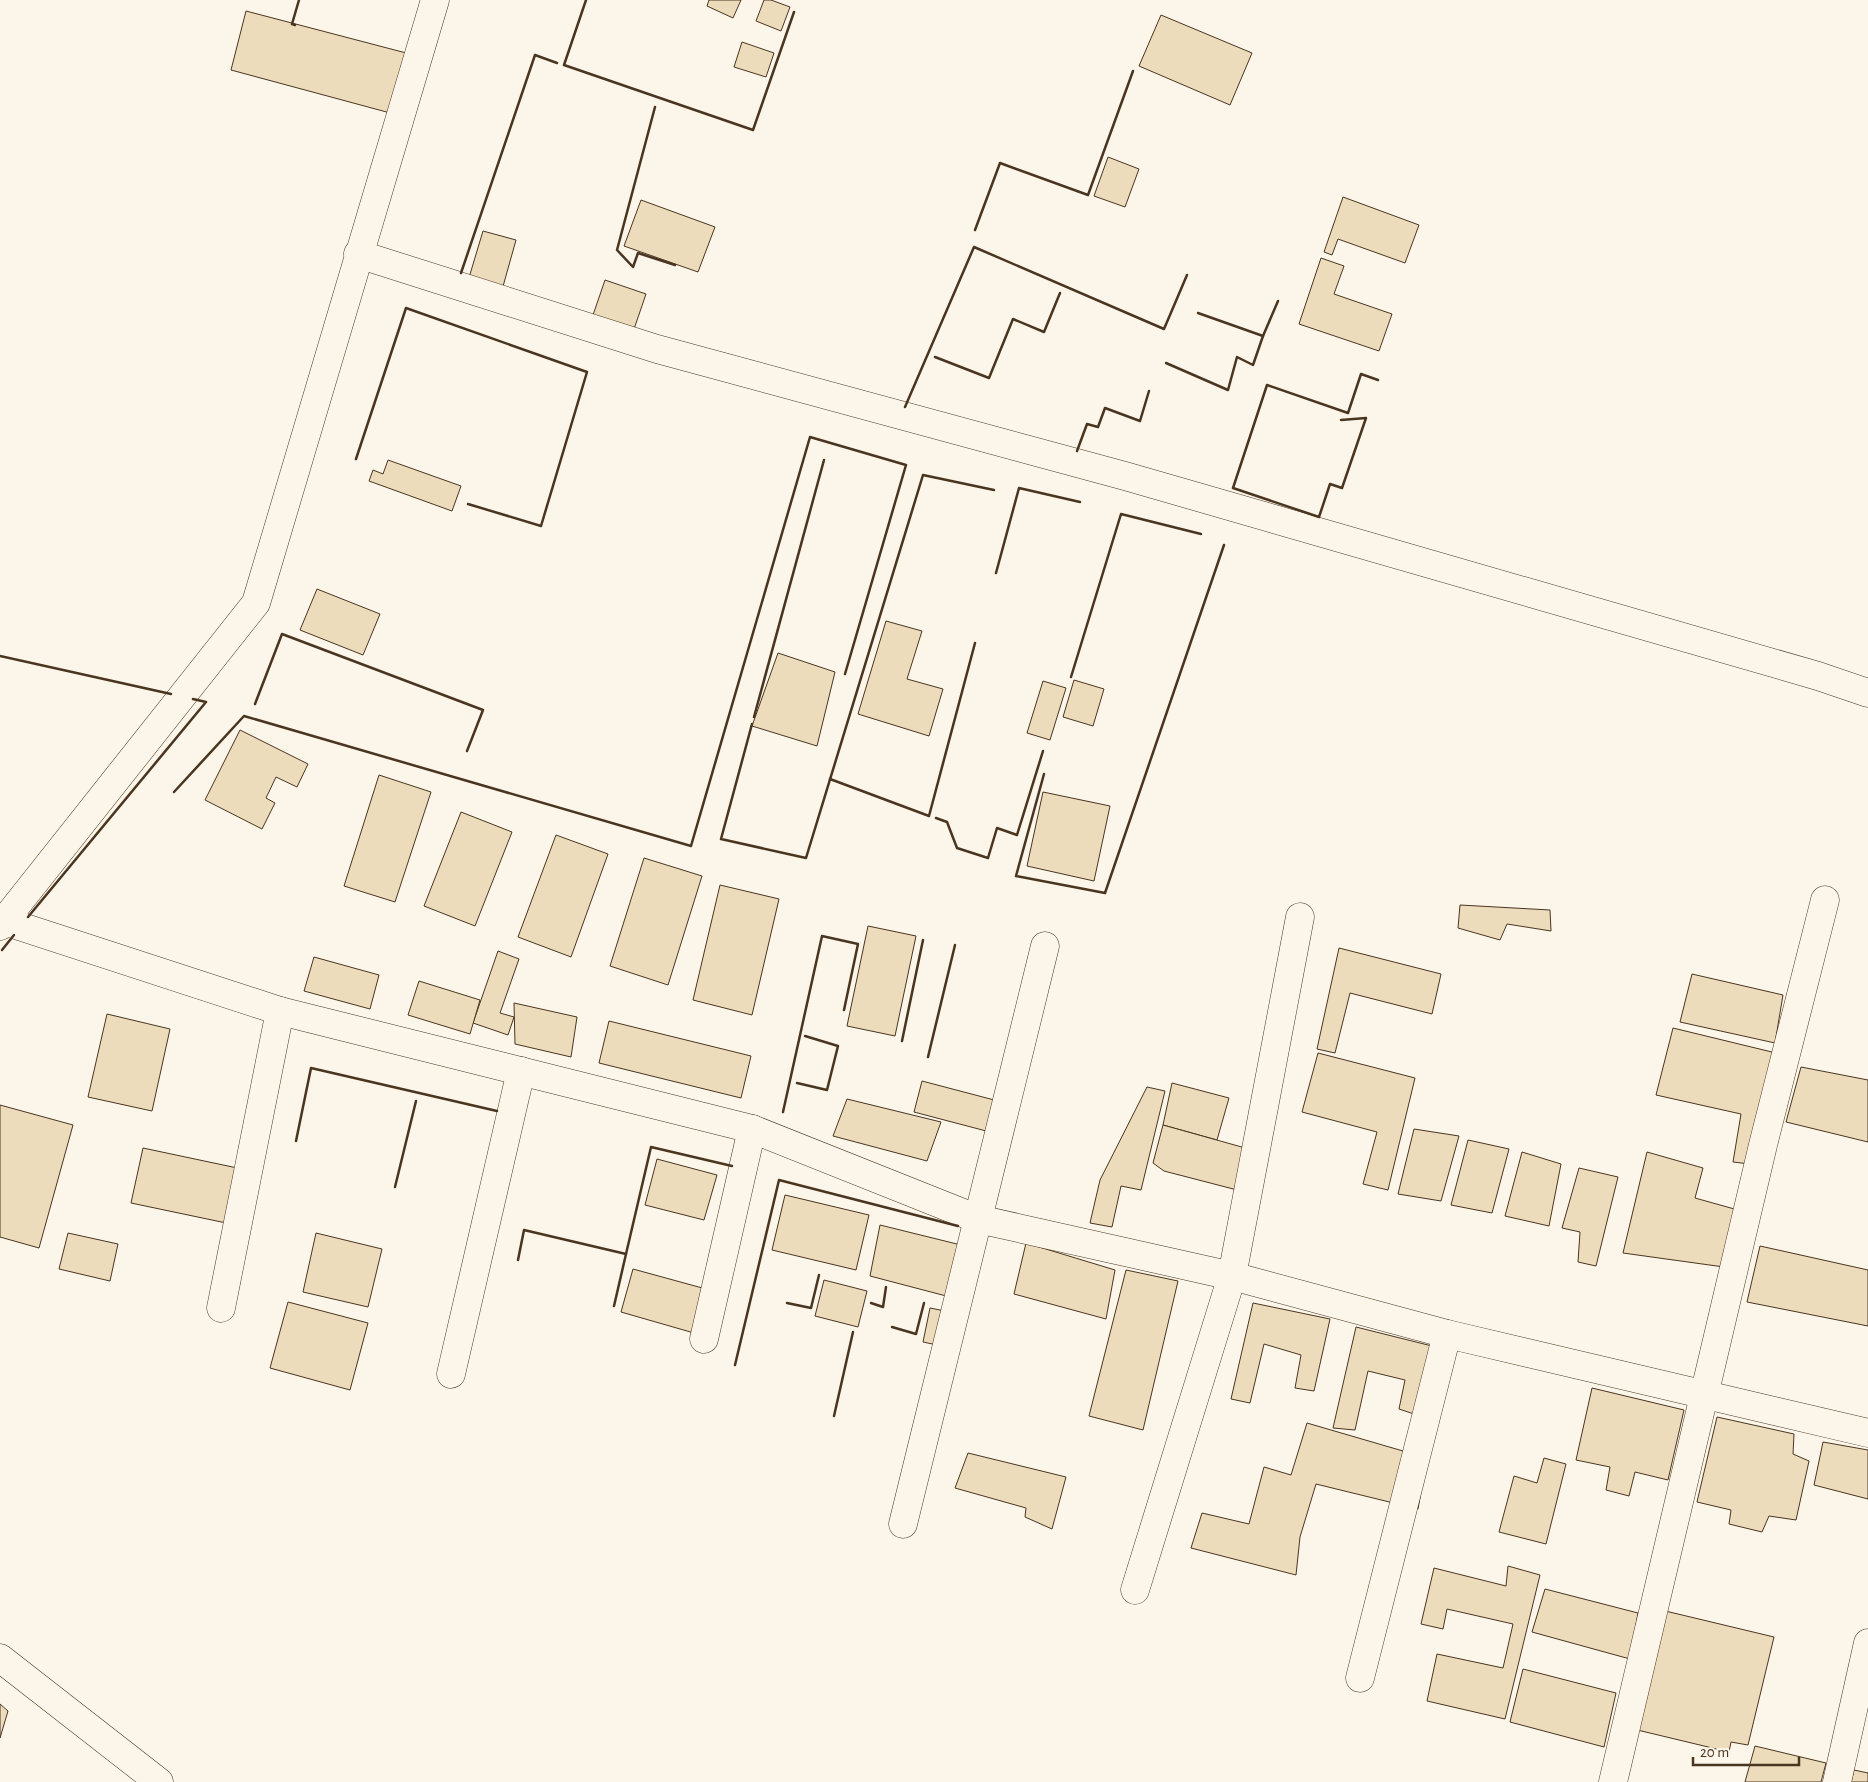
<svg xmlns="http://www.w3.org/2000/svg" width="1868" height="1782" font-family="'Alegreya Sans',sans-serif">
<style>
.building{fill:#ecdcbc;stroke:#4a3520}
.lines{fill:none;stroke-linecap:round;stroke-linejoin:round}
.minor-casing{stroke:#4a3520;stroke-width:29}
.minor{stroke:#fbf6e9;stroke-width:28}
.wall{stroke:#4a3520;stroke-width:2.5}
</style>
<rect width="100%" height="100%" fill="#fbf6e9"/>
<g class="building">
<polygon points="709,0 741,0 733,18 707,6"/>
<polygon points="764,0 771,0 790,7 781,31 756,21"/>
<polygon points="246,11 410,54 394,114 231,70"/>
<polygon points="1161,15 1252,53 1230,105 1139,66"/>
<polygon points="742,42 774,53 766,77 734,67"/>
<polygon points="1108,157 1139,169 1125,207 1094,196"/>
<polygon points="1343,197 1419,225 1405,263 1338,239 1332,255 1324,252"/>
<polygon points="641,200 715,227 698,272 624,246"/>
<polygon points="483,231 516,240 502,290 468,281"/>
<polygon points="1321,258 1344,266 1334,294 1392,314 1379,351 1299,324"/>
<polygon points="605,280 646,294 633,332 592,318"/>
<polygon points="388,460 461,486 452,511 369,481 373,470 383,474"/>
<polygon points="317,589 380,614 363,655 300,630"/>
<polygon points="886,621 922,631 907,679 943,689 929,736 858,714"/>
<polygon points="778,653 835,672 817,746 752,726"/>
<polygon points="1074,680 1104,689 1093,726 1063,717"/>
<polygon points="1043,681 1066,688 1050,740 1027,733"/>
<polygon points="240,730 308,764 297,787 276,777 266,798 275,803 262,829 205,800"/>
<polygon points="379,775 431,792 395,902 344,886"/>
<polygon points="1043,792 1110,806 1094,881 1027,866"/>
<polygon points="461,812 512,832 475,926 424,906"/>
<polygon points="556,835 608,854 571,957 518,937"/>
<polygon points="644,858 702,876 668,985 610,966"/>
<polygon points="720,885 779,899 752,1015 693,1000"/>
<polygon points="1460,905 1550,910 1551,931 1507,924 1500,940 1458,928"/>
<polygon points="868,926 916,936 895,1036 847,1026"/>
<polygon points="1339,948 1441,974 1432,1014 1350,993 1335,1053 1317,1049"/>
<polygon points="498,951 519,959 500,1013 514,1017 508,1035 473,1023"/>
<polygon points="314,957 379,975 370,1009 304,991"/>
<polygon points="1692,974 1783,995 1775,1043 1680,1022"/>
<polygon points="419,981 480,1000 470,1034 408,1015"/>
<polygon points="514,1003 577,1017 571,1057 515,1044"/>
<polygon points="107,1014 170,1029 152,1111 88,1097"/>
<polygon points="609,1021 751,1056 741,1098 599,1063"/>
<polygon points="1673,1028 1776,1053 1750,1164 1733,1162 1741,1114 1656,1095"/>
<polygon points="1318,1053 1415,1078 1388,1190 1363,1184 1377,1132 1302,1112"/>
<polygon points="1801,1067 1868,1080 1868,1142 1786,1122"/>
<polygon points="922,1081 998,1101 990,1132 914,1112"/>
<polygon points="1172,1083 1229,1098 1217,1140 1163,1125"/>
<polygon points="1147,1087 1165,1091 1141,1190 1121,1186 1112,1227 1090,1223 1100,1180"/>
<polygon points="847,1099 941,1122 927,1161 833,1136"/>
<polygon points="0,1105 73,1125 39,1248 0,1237"/>
<polygon points="1163,1125 1256,1151 1241,1191 1164,1171 1153,1163"/>
<polygon points="1414,1129 1459,1136 1441,1201 1398,1194"/>
<polygon points="1468,1140 1509,1149 1492,1213 1451,1205"/>
<polygon points="143,1148 242,1169 231,1224 131,1203"/>
<polygon points="1522,1152 1561,1164 1549,1226 1505,1216"/>
<polygon points="1647,1152 1703,1168 1695,1198 1738,1210 1724,1267 1623,1253"/>
<polygon points="657,1159 717,1175 704,1220 645,1205"/>
<polygon points="1579,1168 1618,1177 1596,1266 1578,1262 1580,1232 1562,1228"/>
<polygon points="785,1195 869,1215 856,1270 772,1250"/>
<polygon points="880,1225 961,1245 950,1297 870,1276"/>
<polygon points="68,1233 118,1244 110,1281 59,1269"/>
<polygon points="316,1233 382,1249 368,1307 303,1292"/>
<polygon points="1026,1243 1115,1270 1106,1319 1014,1294"/>
<polygon points="1760,1246 1868,1270 1868,1326 1747,1302"/>
<polygon points="633,1269 706,1289 694,1333 621,1312"/>
<polygon points="1126,1270 1178,1281 1143,1430 1089,1416"/>
<polygon points="824,1280 867,1291 858,1327 815,1316"/>
<polygon points="288,1302 368,1323 350,1390 270,1368"/>
<polygon points="1253,1303 1330,1319 1314,1391 1295,1388 1301,1355 1264,1344 1250,1403 1231,1399"/>
<polygon points="930,1308 945,1311 937,1345 923,1342"/>
<polygon points="1356,1327 1436,1347 1417,1415 1399,1409 1405,1380 1368,1371 1355,1430 1333,1428"/>
<polygon points="1592,1388 1684,1410 1668,1480 1635,1472 1629,1496 1606,1490 1610,1467 1576,1460"/>
<polygon points="1717,1417 1794,1434 1793,1454 1809,1461 1796,1520 1769,1516 1762,1532 1729,1524 1731,1510 1697,1502"/>
<polygon points="1307,1423 1427,1458 1418,1509 1316,1484 1300,1537 1296,1575 1191,1548 1202,1513 1249,1524 1264,1467 1291,1475"/>
<polygon points="1823,1442 1868,1450 1868,1499 1814,1485"/>
<polygon points="968,1453 1066,1477 1052,1529 1025,1517 1026,1508 955,1488"/>
<polygon points="1544,1458 1566,1464 1546,1544 1499,1532 1514,1476 1537,1483"/>
<polygon points="1508,1566 1540,1575 1505,1719 1427,1701 1437,1654 1503,1668 1513,1624 1447,1609 1443,1629 1421,1624 1434,1568 1506,1586"/>
<polygon points="1545,1589 1638,1613 1630,1659 1532,1632"/>
<polygon points="1657,1609 1774,1637 1748,1745 1731,1742 1729,1752 1629,1728"/>
<polygon points="1523,1669 1616,1693 1604,1747 1510,1722"/>
<polygon points="0,1704 8,1711 0,1738"/>
<polygon points="1755,1746 1826,1763 1821,1782 1745,1782"/>
<polygon points="1854,1770 1868,1773 1868,1782 1851,1782"/>
</g>
<g class="lines">
<defs>
<g id="minor">
<polyline points="358,254 657,349 1125,476 1818,676 1868,693"/>
<polyline points="4,921 280,1011 752,1129 978,1219 1232,1276 1447,1334 1868,1433"/>
<polyline points="0,926 256,603 435,0"/>
<polyline points="221,1308 280,1011"/>
<polyline points="704,1339 752,1129"/>
<polyline points="451,1374 521,1071"/>
<polyline points="903,1524 1045,946"/>
<polyline points="1135,1590 1232,1276 1300,917"/>
<polyline points="0,1658 159,1782"/>
<polyline points="1360,1678 1447,1334"/>
<polyline points="1613,1782 1763,1145 1825,900"/>
<polyline points="1837,1782 1868,1643"/>
</g>
</defs>
<use href="#minor" class="minor-casing"/>
<use href="#minor" class="minor"/>
<g class="wall">
<polyline points="586,0 564,65 753,130 794,12"/>
<polyline points="295,25 292,24 299,0"/>
<polyline points="655,107 617,250 633,267 638,253 675,265"/>
<polyline points="975,230 1000,163 1088,195 1133,71"/>
<polyline points="461,273 535,55 557,63"/>
<polyline points="1263,336 1278,301"/>
<polyline points="935,357 989,378 1013,319 1044,332 1060,293"/>
<polyline points="1166,363 1228,390 1237,357 1253,365 1263,336 1198,313"/>
<polyline points="905,407 974,247 1164,329 1187,275"/>
<polyline points="1341,420 1366,418 1342,488 1330,484 1319,517 1233,488 1267,385 1348,413 1361,374 1378,380"/>
<polyline points="1077,451 1087,424 1098,427 1105,408 1140,421 1149,391"/>
<polyline points="356,459 406,308 587,372 541,526 468,504"/>
<polyline points="996,573 1019,488 1080,502"/>
<polyline points="0,656 171,694"/>
<polyline points="1071,677 1121,514 1201,534"/>
<polyline points="255,704 282,634 483,710 467,751"/>
<polyline points="754,717 824,460"/>
<polyline points="752,724 721,839 806,858 923,475 994,490"/>
<polyline points="1044,774 1016,876 1105,893 1224,545"/>
<polyline points="830,779 929,816 975,643"/>
<polyline points="174,792 244,716 691,846 810,437 906,465 845,674"/>
<polyline points="936,818 947,822 957,848 988,858 997,828 1017,835 1043,751"/>
<polyline points="28,917 206,702 193,699"/>
<polyline points="2,950 14,935"/>
<polyline points="902,1041 923,940"/>
<polyline points="928,1057 955,945"/>
<polyline points="797,1083 827,1090 838,1046 805,1036"/>
<polyline points="783,1112 822,936 858,944 844,1010"/>
<polyline points="296,1141 311,1068 497,1111"/>
<polyline points="395,1187 416,1101"/>
<polyline points="518,1260 524,1230 626,1254 651,1147 732,1166"/>
<polyline points="787,1303 811,1308 819,1275"/>
<polyline points="871,1303 883,1307 886,1287"/>
<polyline points="614,1306 626,1254"/>
<polyline points="892,1327 916,1334 924,1303"/>
<polyline points="735,1365 779,1180 958,1226"/>
<polyline points="834,1416 853,1332"/>
</g>
</g>
<path d="M1693 1757v8h106v-8" fill="none" stroke="#4a3520" stroke-width="2.5"/>
<text x="1700" y="1757" font-size="15" fill="#4a3520" stroke="#fbf6e9" stroke-width="4" paint-order="stroke">20 m</text>
</svg>
